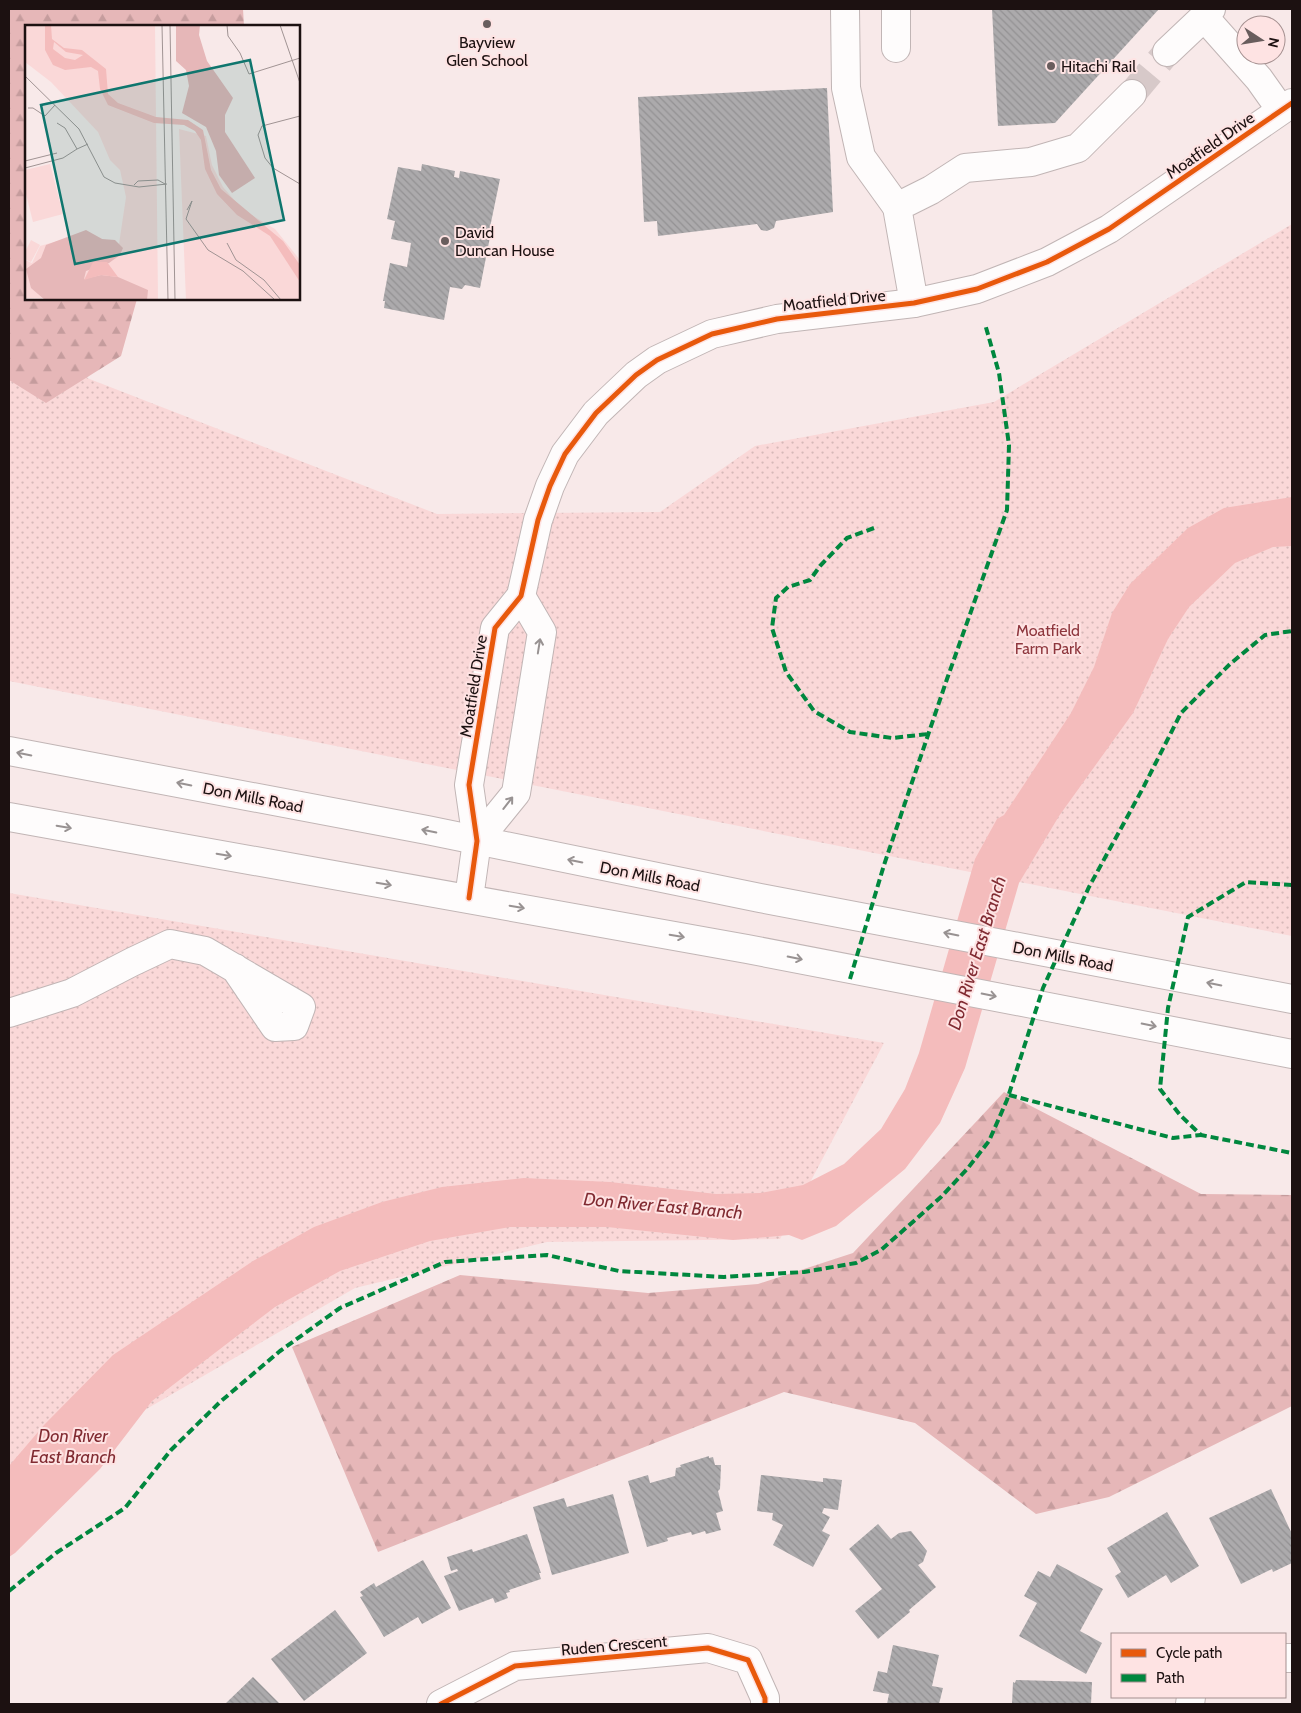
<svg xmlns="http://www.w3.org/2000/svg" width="1301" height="1713" font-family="Cabin,sans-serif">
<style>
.grass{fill:url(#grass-dots)}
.forest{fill:url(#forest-firs)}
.water{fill:#f4bcbc}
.building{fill:url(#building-back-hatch)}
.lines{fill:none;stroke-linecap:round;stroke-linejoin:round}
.minor-tunnel{stroke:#d7c9c9;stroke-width:28;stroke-dasharray:28 14;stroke-linecap:butt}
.minor-casing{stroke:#c1b5b5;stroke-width:30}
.major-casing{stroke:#c1b5b5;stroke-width:30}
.minor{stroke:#fefcfc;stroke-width:28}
.major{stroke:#fefcfc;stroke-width:28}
.quiet{stroke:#00873e;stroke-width:4;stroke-dasharray:8 4;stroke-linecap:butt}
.cycleway-casing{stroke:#fee3e3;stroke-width:8}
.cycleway{stroke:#e8590c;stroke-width:5}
.oneway{stroke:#989292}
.poi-dot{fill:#695d5d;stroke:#fee3e3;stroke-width:2}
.labels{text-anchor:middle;stroke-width:4;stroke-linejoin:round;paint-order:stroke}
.poi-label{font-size:16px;fill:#1c1111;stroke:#fee3e3;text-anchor:start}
.street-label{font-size:16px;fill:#1c1111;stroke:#fee3e3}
.park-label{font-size:16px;fill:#8e363d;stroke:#fee3e3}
.water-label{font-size:18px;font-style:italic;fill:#812b32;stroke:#fee3e3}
.inset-road{fill:none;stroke:#a09393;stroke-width:1}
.view{fill:#0f766e;fill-opacity:0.15;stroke:#0f766e;stroke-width:2.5}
.inset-edge{fill:none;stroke:#1c1111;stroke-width:2.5}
</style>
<defs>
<pattern id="grass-dots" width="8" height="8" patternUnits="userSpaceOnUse" patternTransform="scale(1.25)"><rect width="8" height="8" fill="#fad8d8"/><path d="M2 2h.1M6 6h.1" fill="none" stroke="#d6b8b8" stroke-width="1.8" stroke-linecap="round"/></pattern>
<pattern id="forest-firs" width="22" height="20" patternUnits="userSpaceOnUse" patternTransform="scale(1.25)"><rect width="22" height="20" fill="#e6b7b8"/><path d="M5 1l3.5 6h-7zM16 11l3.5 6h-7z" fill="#c59c9d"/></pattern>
<pattern id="building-back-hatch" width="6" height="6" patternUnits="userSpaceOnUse" patternTransform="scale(1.25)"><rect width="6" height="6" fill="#acaaac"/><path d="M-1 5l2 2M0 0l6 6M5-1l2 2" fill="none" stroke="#939193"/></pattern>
</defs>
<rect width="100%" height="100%" fill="#f8e9e9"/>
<g class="grass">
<polygon points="9,9 26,26 26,299 120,299 87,378 437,514 660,512 755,446 994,402 1292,224 1292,936 9,681"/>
<polygon points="9,893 884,1043 780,1239 547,1242 355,1288 143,1411 9,1551"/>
</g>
<g class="forest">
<polygon points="9,9 243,9 244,26 26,26 26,299 137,299 121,356 46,403 9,380"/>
<polygon points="1004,1092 1201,1194 1292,1195 1292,1406 1109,1497 1036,1514 915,1423 784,1392 378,1552 292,1347 460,1275 648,1293 758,1284 853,1253"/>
</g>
<polygon class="water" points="1292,497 1292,546 1273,547 1235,563 1189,607 1168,639 1133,713 1059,816 1019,883 965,1068 940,1123 905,1169 836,1226 802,1240 789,1235 733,1240 607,1227 510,1227 430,1241 340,1271 275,1307 152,1401 100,1469 15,1553 9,1557 9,1466 44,1425 113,1355 253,1261 314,1227 382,1202 442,1187 524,1178 610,1182 716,1194 760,1193 803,1185 844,1164 881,1129 905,1089 919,1053 975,859 997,819 1004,815 1071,713 1094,667 1112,613 1130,584 1188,528 1224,508"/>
<g class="building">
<polygon points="992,9 1159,9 1055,123 998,126"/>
<polygon points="827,88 833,212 776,221 774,228 767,231 761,230 757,224 658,236 657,221 644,222 638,97"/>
<polygon points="422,164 455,171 454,177 459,178 460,171 500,179 488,237 490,237 480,288 465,285 462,289 450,287 444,320 384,308 385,301 383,301 390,263 407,267 411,243 391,239 395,221 387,219 398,167 421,171"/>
<polygon points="709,1456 709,1458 713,1457 715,1465 721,1465 720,1489 718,1491 723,1511 716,1513 721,1530 706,1534 705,1531 692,1535 691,1532 667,1538 668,1541 647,1547 628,1481 648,1475 650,1483 675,1476 676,1468 681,1467 680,1465"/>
<polygon points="761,1475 823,1482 823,1478 842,1480 838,1510 824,1508 822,1513 830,1517 822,1531 830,1535 813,1567 773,1545 783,1525 772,1520 773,1513 757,1511"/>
<polygon points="1271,1489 1292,1534 1292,1563 1273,1572 1272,1569 1241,1584 1209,1518"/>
<polygon points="613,1494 629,1553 552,1575 533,1507 564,1498 567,1507"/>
<polygon points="1167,1512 1199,1566 1171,1583 1166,1575 1128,1598 1115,1576 1121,1572 1107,1548"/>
<polygon points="878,1524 891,1539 899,1533 911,1531 927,1551 923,1562 918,1565 936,1587 909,1610 910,1612 878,1639 855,1611 882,1589 849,1549"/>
<polygon points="527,1534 541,1573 539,1573 541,1579 509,1590 510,1592 506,1593 508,1598 495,1603 493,1598 459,1611 444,1576 458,1571 457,1569 451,1571 447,1557 472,1549 473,1552"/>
<polygon points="423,1560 451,1608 422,1624 418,1617 384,1637 360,1597 363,1596 360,1592 374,1583 376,1587"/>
<polygon points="1057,1564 1103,1589 1080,1631 1102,1643 1086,1674 1019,1636 1037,1603 1024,1596 1038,1571 1050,1577"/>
<polygon points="335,1610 367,1653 304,1701 271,1659"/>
<polygon points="893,1645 939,1655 932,1686 943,1688 939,1704 887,1704 889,1694 873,1691 878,1671 887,1673"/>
<polygon points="253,1677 280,1704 225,1704"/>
<polygon points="1016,1680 1092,1682 1091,1704 1012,1704 1013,1682 1015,1683"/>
</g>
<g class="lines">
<polyline class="minor-tunnel" points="1132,94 1167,52"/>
<defs>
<g id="minor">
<polyline points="845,9 846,88 861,157 897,207"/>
<polyline points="896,9 896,48"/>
<polyline points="1211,9 1204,17 1259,79 1281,110"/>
<polyline points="1167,52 1204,17"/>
<polyline points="914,303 897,207 931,190 965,168 1031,162 1078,148 1132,94"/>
<polyline points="477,841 516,793 542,632 521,596"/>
<polyline points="469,898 477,841 469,785 495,628 521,596 538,520 550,486 565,454 596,413 636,375 657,360 712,334 777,319 914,303 977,289 1047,262 1109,229 1292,103"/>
<polyline points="9,1013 72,993 132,962 170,944 205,951 301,1007 294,1026 275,1027 235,968"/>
<polyline points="1285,1658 1292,1658"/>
<polyline points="441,1704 515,1666 708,1648 748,1660 765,1698 765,1704"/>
<polyline points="1190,1704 1191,1697"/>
</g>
<g id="major">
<polyline points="9,751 427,830 760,898 1292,999"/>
<polyline points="9,817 747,949 1292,1054"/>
</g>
</defs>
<use href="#minor" class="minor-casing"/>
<use href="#major" class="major-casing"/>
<use href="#minor" class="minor"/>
<use href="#major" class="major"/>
<g class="quiet">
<polyline points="874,528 847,538 820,566 810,580 788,587 776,598 772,628 786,672 814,711 850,732 892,738 928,734"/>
<polyline points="1292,885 1246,882 1188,917 1168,1008 1160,1089 1180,1115 1201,1135 1292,1153"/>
<polyline points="850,979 884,865 947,679 1007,510 1009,445 999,373 985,324"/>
<polyline points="1009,1095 1173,1138 1201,1135"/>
<polyline points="9,1591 56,1553 125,1508 171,1450 220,1402 280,1351 340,1308 445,1262 547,1255 619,1271 724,1277 804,1272 856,1263 881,1250 941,1197 968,1168 989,1141 1007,1100 1043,988 1089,887 1143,788 1181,713 1230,664 1265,635 1292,631"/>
</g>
<defs>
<g id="cycleway">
<polyline points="469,898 477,841 469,785 495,628 521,596 538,520 550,486 565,454 596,413 636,375 657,360 712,334 777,319 914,303 977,289 1047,262 1109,229 1292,103"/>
<polyline points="441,1704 515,1666 708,1648 748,1660 765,1698 765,1704"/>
</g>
</defs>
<use href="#cycleway" class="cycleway-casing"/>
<use href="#cycleway" class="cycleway"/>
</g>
<defs><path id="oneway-shaft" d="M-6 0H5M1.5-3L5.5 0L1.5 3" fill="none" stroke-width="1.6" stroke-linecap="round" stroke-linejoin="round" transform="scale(1.25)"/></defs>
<g class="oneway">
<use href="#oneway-shaft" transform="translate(539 646) rotate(-81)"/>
<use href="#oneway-shaft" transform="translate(24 754) rotate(-169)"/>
<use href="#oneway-shaft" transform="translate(184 784) rotate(-169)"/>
<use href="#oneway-shaft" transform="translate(508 803) rotate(-52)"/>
<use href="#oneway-shaft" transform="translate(64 827) rotate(10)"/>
<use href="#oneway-shaft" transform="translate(429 831) rotate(-168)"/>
<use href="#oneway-shaft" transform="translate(224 855) rotate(10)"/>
<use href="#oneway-shaft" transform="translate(575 861) rotate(-169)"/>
<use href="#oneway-shaft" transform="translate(384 884) rotate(10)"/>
<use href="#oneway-shaft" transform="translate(517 907) rotate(10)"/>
<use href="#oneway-shaft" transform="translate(951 934) rotate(-169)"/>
<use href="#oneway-shaft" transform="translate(677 936) rotate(10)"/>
<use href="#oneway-shaft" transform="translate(795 958) rotate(11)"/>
<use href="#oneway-shaft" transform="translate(1214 984) rotate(-169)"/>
<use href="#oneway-shaft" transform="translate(989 995) rotate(11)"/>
<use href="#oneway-shaft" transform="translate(1149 1025) rotate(11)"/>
</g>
<g class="poi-dot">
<circle cx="487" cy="24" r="5"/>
<circle cx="1051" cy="66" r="5"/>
<circle cx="445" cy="241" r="5"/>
</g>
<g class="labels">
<g class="poi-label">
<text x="487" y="48" text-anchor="middle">Bayview<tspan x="487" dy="18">Glen School</tspan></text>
<text x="1061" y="72">Hitachi Rail</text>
<text x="455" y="238">David<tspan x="455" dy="18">Duncan House</tspan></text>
</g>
<g class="street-label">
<text transform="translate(1210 145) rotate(-35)" y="6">Moatfield Drive</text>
<text transform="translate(834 300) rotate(-6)" y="6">Moatfield Drive</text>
<text transform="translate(473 686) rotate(-81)" y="6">Moatfield Drive</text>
<text transform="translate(253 797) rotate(11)" y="6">Don Mills Road</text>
<text transform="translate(650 876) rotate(11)" y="6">Don Mills Road</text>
<text transform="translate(1063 956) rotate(11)" y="6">Don Mills Road</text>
<text transform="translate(614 1645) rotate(-5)" y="6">Ruden Crescent</text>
</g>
<g class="park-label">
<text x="1048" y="636">Moatfield<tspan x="1048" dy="18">Farm Park</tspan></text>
</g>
<g class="water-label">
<text transform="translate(977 953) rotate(-73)" y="6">Don River East Branch</text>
<text transform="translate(663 1206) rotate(5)" y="6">Don River East Branch</text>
<text x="73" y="1442">Don River<tspan x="73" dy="21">East Branch</tspan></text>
</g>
</g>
<g transform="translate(25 25)">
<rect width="275" height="275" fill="#f8e9e9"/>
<path d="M 0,0 L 130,0 L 133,275 L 0,273 L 0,235 L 7,238 L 15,221 L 64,207 L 81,216 L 94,219 L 101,172 L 95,145 L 85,135 L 73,107 L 26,57 L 0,37 ZM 154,104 L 181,111 L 187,140 L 198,162 L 218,185 L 250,204 L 275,235 L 275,275 L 161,275 Z" fill="#fad8d8"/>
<path d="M 151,0 L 175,0 L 174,10 L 182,36 L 208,73 L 200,90 L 200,107 L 230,153 L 207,168 L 194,150 L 191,126 L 181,102 L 157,88 L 164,61 L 161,45 L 151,36 ZM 61,205 L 77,214 L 90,215 L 98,223 L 95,230 L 84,238 L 61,246 L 59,254 L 76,250 L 93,252 L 123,265 L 122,275 L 20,275 L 6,263 L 1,244 L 16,233 L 21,220 Z" fill="#e6b7b8"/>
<path d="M 25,139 L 38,189 L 8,197 L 0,165 L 0,145 ZM 6,215 L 15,220 L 6,237 L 0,234 L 0,227 Z" fill="#fad8d8"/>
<path d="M 20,0 L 26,0 L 27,14 L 39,23 L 57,25 L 81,44 L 83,69 L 93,78 L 131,92 L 163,95 L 178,105 L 186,145 L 196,164 L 258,216 L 275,240 L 275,257 L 245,211 L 212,190 L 192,169 L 180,144 L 176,115 L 170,106 L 159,100 L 129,98 L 83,80 L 75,64 L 73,46 L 66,42 L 40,45 L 28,40 L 20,25 ZM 29,17 L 41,27 L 58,30 L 50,35 L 40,33 L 28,24 ZM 68,237 L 82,237 L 93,252 L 76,250 L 59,255 Z" fill="#f4bcbc" fill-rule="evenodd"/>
<path class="inset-road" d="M 137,0 L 143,275M 145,0 L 150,275M 202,0 L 203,11 L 215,28 L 224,49 L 275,33M 255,0 L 275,58M 0,51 L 54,104 L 79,152 L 90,158 L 114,162 L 142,159M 3,83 L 8,83 L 20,91 L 30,80M 275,91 L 237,101 L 233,110 L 240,133 L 248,143 L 275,159M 32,98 L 40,103 L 52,124 L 63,119M 0,136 L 32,128M 0,143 L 38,133 L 52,124M 109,160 L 113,156 L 133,155 L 140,159M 162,185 L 167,176 L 161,194 L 183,225 L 218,246 L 250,275M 202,218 L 211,235 L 239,255 L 256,275"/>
<path class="view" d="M 225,35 L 259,195 L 50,239 L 16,80 Z"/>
<rect width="275" height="275" class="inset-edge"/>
</g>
<rect width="1301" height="1713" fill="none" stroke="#1c1111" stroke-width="20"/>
<rect x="1111" y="1633" width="175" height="65" fill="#fee3e3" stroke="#a48f8f"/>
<rect x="1121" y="1649" width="25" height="8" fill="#e8590c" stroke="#a48f8f"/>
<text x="1156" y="1658" font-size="15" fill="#1c1111">Cycle path</text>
<rect x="1121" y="1674" width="25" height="8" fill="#00873e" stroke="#a48f8f"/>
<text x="1156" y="1683" font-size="15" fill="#1c1111">Path</text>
<g transform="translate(1261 40) rotate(102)"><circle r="24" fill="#fee3e3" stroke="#a48f8f"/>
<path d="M0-4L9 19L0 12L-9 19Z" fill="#695d5d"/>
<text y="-8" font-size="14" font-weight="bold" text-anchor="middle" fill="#1c1111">N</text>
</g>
</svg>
